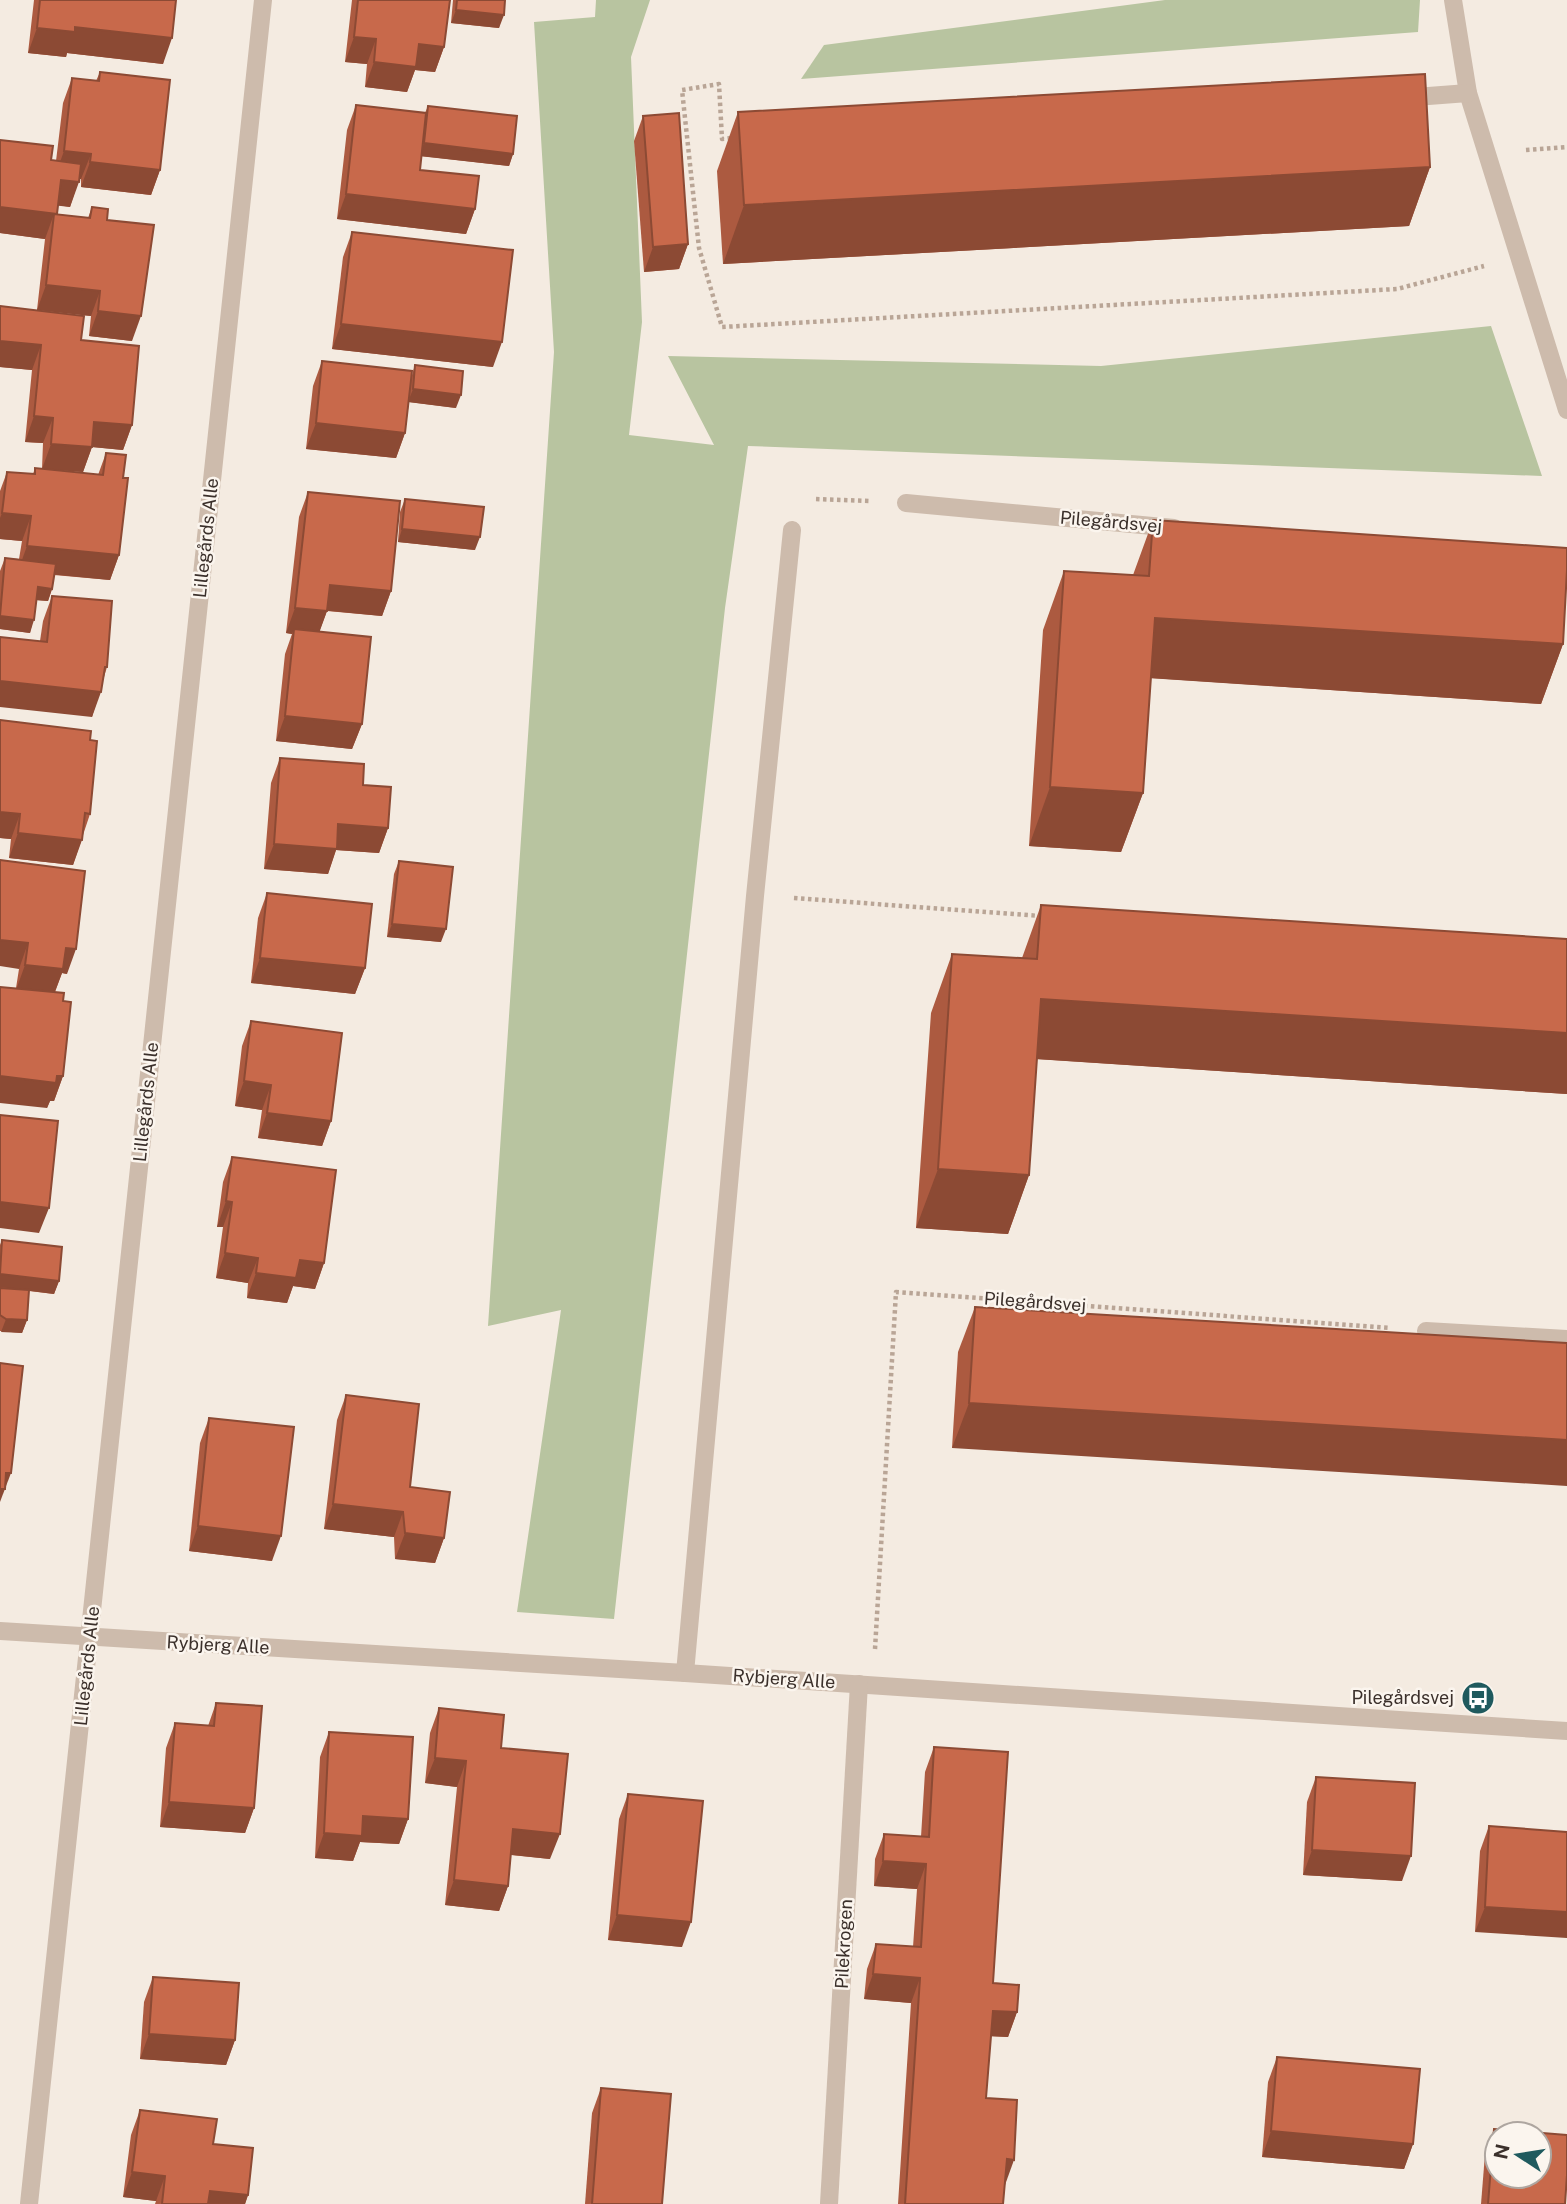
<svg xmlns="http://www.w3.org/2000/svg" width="1567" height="2204" font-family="'Public Sans',sans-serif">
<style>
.green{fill:#b8c4a0}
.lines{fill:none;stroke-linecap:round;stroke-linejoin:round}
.path{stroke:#b9a596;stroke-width:4.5;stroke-dasharray:3.5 3.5;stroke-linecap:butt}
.minor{stroke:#cdbbac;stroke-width:18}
.wall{fill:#ac5a40}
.shaded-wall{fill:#8c4a34}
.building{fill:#c8694b;stroke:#8c4a34;stroke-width:2;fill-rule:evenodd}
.labels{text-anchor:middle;stroke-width:5;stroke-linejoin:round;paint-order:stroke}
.street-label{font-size:18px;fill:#3b302b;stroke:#fbf5ee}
.poi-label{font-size:18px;fill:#3b302b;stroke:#fbf5ee;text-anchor:end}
</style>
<rect width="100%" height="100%" fill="#f4ebe1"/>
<g class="green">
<polygon points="596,0 650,0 631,57 642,322 629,435 714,445 668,356 1101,366 1491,326 1542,476 748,446 725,608 614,1619 517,1612 561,1310 488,1326 554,352 534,22 595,17"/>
<polygon points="1165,0 1420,0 1418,32 801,79 824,45"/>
</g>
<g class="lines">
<g class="path">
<polyline points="731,138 722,139 719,84 682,90 699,248 722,327 1397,289 1484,266"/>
<polyline points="1526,150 1567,147"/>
<polyline points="816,499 870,501"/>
<polyline points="794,898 1040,916"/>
<polyline points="875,1649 896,1292 1390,1328"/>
</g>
<g class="minor">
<polyline points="1453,0 1468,93 1567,410"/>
<polyline points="1402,98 1468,93"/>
<polyline points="906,503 1174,528"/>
<polyline points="1426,1331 1567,1339"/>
<polyline points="0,1631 685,1673 1567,1731"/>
<polyline points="685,1673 755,896 792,530"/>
<polyline points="29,2204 263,0"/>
<polyline points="829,2204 859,1684"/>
</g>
</g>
<g class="wall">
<polygon points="34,0 176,0 163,64 67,53 66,57 28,53"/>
<polygon points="352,0 450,0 444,47 435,72 415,70 407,92 365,87 367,64 345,62"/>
<polygon points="453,0 505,0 499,28 451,23"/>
<polygon points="100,72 160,170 151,195 81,187 81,179 79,179 70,207 58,205 57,214 88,218 92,207 107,220 132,341 89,336 91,316 37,310 45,239 0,233 51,160 56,161 63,103 72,78 96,81"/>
<polygon points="356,105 425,113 428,106 513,154 509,166 421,156 420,170 475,209 466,234 337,219 347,130"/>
<polygon points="738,112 1430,167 1409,226 723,264 717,171"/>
<polygon points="643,116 688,244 679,269 644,272 634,141"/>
<polygon points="352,232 493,367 332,349 343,257"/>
<polygon points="0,306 81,340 132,425 123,450 92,447 83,472 42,469 43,443 25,442 32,370 0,367"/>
<polygon points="322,361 412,375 415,365 456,408 409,402 405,433 396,458 306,449 313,386"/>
<polygon points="106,453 123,478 119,555 110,580 54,575 52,589 48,601 37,600 30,633 0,629 0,571 5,558 19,559 22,541 0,539 0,491 7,472 33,474 35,468 98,475"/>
<polygon points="308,492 391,591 382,616 327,611 319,632 362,724 352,749 276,741 285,654 292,634 286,633 299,517"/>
<polygon points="405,499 475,550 398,542 400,512"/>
<polygon points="1153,520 1563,644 1541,704 1151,678 1143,793 1121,852 1029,846 1043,630 1064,571 1133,575"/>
<polygon points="52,596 107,667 92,717 40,641 43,621"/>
<polygon points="0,720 90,740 90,814 73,865 9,858 11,839 0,838"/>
<polygon points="280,758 363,785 388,828 379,853 336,850 328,874 264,869 271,783"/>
<polygon points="0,860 67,974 62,973 55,992 63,1001 63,1076 54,1101 50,1101 47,1108 16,988 19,969"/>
<polygon points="399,861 441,942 387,937 394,874"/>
<polygon points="267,893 365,968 355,994 251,983 258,918"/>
<polygon points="1041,905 1567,939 1567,1094 1037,1059 1029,1175 1008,1234 916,1228 931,1013 952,954 1022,958"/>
<polygon points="251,1021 331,1121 322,1146 258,1138 262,1110 235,1106 242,1046"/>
<polygon points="232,1157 324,1263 315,1289 293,1286 287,1303 247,1298 248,1283 216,1278 223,1227 217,1227 223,1182"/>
<polygon points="2,1240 59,1281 54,1294 29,1291 27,1320 22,1333 0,1331 0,1245"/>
<polygon points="975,1307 1567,1343 952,1448 958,1352"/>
<polygon points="346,1395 444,1538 435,1563 395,1559 394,1537 324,1529 337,1420"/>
<polygon points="209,1418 272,1561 189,1551 200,1443"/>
<polygon points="216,1703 254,1808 245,1833 160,1827 166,1748 175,1723 208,1726"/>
<polygon points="439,1708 501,1748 550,1859 511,1855 508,1886 499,1911 445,1905 457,1787 425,1783 430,1733"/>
<polygon points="329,1732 408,1819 399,1844 360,1842 353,1861 315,1858 320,1757"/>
<polygon points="934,1747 993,1983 1017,2012 1008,2037 991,2036 986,2098 1005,2185 1003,2204 898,2204 911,2003 864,1999 867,1969 876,1944 913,1947 917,1889 874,1886 875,1859 884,1834 921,1837 925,1772"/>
<polygon points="1316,1777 1402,1881 1303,1875 1307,1802"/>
<polygon points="628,1794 682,1947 608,1940 619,1819"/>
<polygon points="1489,1826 1567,1832 1475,1932 1480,1851"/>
<polygon points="153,1977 235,2040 226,2065 140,2059 144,2002"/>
<polygon points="1277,2057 1413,2144 1404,2169 1262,2157 1268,2082"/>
<polygon points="601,2088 662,2204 585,2204 592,2113"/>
<polygon points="140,2110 213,2144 248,2195 245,2204 155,2204 156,2201 123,2197 131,2135"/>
<polygon points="1494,2129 1565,2204 1481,2204 1485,2154"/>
</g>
<g class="shaded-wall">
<polygon points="456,10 504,15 499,28 451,23"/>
<polygon points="75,27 172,38 163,64 67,53 66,57 28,53 37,28"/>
<polygon points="354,37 376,39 367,64 345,62"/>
<polygon points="419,44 444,47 435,72 415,70 407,92 365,87 374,62"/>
<polygon points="424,143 513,154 509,166 419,156"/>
<polygon points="64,151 91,154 81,179 55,176"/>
<polygon points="90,162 160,170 151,195 81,187"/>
<polygon points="1430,167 1409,226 723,264 744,205"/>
<polygon points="61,180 79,182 70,207 52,205"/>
<polygon points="346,194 475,209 466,234 337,219"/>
<polygon points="0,207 54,214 45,239 0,233"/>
<polygon points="688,244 679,269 644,272 653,247"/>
<polygon points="46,285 100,291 91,316 37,310"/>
<polygon points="98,311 141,316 132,341 89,336"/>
<polygon points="341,324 502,342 493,367 332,349"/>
<polygon points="0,341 41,345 32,370 0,367"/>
<polygon points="413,389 461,395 456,408 408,402"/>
<polygon points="34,416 53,418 43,443 25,442"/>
<polygon points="94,422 132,425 123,450 92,447 83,472 42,469 51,444"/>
<polygon points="316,423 405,433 396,458 306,449"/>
<polygon points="2,513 31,516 22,541 0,539 0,518"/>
<polygon points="402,529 480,537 475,550 398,542"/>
<polygon points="27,546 119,555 110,580 18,571"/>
<polygon points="330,585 391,591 382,616 320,610"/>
<polygon points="38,587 52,589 48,601 34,600"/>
<polygon points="295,608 327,611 318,636 294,629 292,634 286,633"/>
<polygon points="0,616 34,620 30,633 0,629"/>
<polygon points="1155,618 1563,644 1541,704 1133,677"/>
<polygon points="0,681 101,692 92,717 0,707"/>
<polygon points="285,716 362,724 352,749 276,741"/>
<polygon points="1050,787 1143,793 1121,852 1029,846"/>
<polygon points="0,812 20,814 11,839 0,838"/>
<polygon points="338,824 388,828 379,853 336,850 328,874 264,869 274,844"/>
<polygon points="18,833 82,840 73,865 9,858"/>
<polygon points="392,924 446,929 441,942 387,937"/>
<polygon points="0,940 28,943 19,969 0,966"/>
<polygon points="66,948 76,949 67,974 62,973 54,994 16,990 25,965"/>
<polygon points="260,958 365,968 355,994 251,983"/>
<polygon points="1041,999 1567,1033 1567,1094 1020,1058"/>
<polygon points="0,1076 63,1076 54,1101 50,1101 47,1108 0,1103"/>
<polygon points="244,1081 271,1085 262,1110 235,1106"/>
<polygon points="267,1113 331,1121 322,1146 258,1138"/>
<polygon points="938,1169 1029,1175 1008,1234 916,1228"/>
<polygon points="226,1201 232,1202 223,1227 217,1227"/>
<polygon points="0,1202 49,1208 39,1233 0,1228"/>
<polygon points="225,1253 258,1258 248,1283 216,1278"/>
<polygon points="300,1260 324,1263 315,1289 293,1286 287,1303 247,1298 256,1273"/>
<polygon points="0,1274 59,1281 54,1294 0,1287"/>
<polygon points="6,1319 27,1320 22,1333 1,1332"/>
<polygon points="969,1403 1567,1440 1567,1486 952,1448"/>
<polygon points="6,1473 11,1473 0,1502 0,1489"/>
<polygon points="333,1504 403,1512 394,1537 324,1529"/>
<polygon points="198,1526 281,1536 272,1561 189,1551"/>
<polygon points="405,1533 444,1538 435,1563 395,1559"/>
<polygon points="435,1758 466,1761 457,1787 425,1783"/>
<polygon points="169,1802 254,1808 245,1833 160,1827"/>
<polygon points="363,1816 408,1819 399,1844 360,1842 353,1861 315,1858 324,1833"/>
<polygon points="513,1829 560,1834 550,1859 504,1854"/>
<polygon points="1312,1850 1411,1856 1402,1881 1303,1875"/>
<polygon points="883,1861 926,1864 917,1889 874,1886"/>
<polygon points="454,1880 508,1886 499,1911 445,1905"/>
<polygon points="1485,1907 1567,1912 1567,1938 1475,1932"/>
<polygon points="617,1915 691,1922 682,1947 608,1940"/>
<polygon points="873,1974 920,1978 911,2003 864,1999"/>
<polygon points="993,2011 1017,2012 1008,2037 984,2036"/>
<polygon points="149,2034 235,2040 226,2065 140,2059"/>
<polygon points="1271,2131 1413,2144 1404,2169 1262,2157"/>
<polygon points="1007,2159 1014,2160 1005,2185"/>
<polygon points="132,2172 165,2176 156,2201 123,2197"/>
<polygon points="210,2191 248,2195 245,2204 205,2204"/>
</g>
<g class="building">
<polygon points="40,0 176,0 172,38 75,27 75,32 37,28"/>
<polygon points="358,0 450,0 444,47 419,44 416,67 374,62 376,39 354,37"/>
<polygon points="457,0 505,0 504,15 456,10"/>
<polygon points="100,72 170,80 160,170 90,162 91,154 64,151 72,78 99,81"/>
<polygon points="1425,74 1430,167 744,205 738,112"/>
<polygon points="356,105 426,113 420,170 479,176 475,209 346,194"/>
<polygon points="428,106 517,116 513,154 424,143"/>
<polygon points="679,113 688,244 653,247 643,116"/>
<polygon points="0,140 53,146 51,160 81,164 79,182 61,180 57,214 0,207"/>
<polygon points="92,207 108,209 107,220 154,225 141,316 98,311 100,291 46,285 54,214 90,218"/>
<polygon points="352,232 513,250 502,342 341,324"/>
<polygon points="0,306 84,316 81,340 139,346 132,425 94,422 92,447 51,444 53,418 34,416 41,345 0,341"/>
<polygon points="322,361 412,371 405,433 316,423"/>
<polygon points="415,365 463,371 461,395 413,389"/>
<polygon points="106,453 126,455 123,478 128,478 119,555 27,546 31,516 2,513 7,472 35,474 35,468 103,475"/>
<polygon points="308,492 400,501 391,591 330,585 327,611 295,608"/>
<polygon points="405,499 484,507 480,537 402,529"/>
<polygon points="1153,520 1567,548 1567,570 1563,644 1155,618 1143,793 1050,787 1064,571 1149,576"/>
<polygon points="5,558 56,564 52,589 38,587 34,620 0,616"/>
<polygon points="52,596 112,601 107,667 105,667 101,692 0,681 0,637 47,642"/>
<polygon points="294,629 371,637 362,724 285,716"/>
<polygon points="0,720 91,731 90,740 97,741 90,814 85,813 82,840 18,833 20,814 0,812"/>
<polygon points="280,758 364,764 363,785 391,787 388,828 338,824 337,849 274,844"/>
<polygon points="0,860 85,871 76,949 66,948 63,969 25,965 28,943 0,940"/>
<polygon points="399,861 453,867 446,929 392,924"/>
<polygon points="267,893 372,904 365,968 260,958"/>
<polygon points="1041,905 1567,939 1567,1033 1041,999 1029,1175 938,1169 952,954 1037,959"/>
<polygon points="0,987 64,993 63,1001 71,1002 63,1076 57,1076 56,1083 0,1076"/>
<polygon points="251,1021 342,1033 331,1121 267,1113 271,1085 244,1081"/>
<polygon points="0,1115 58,1121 49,1208 0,1202"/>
<polygon points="232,1157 336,1170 324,1263 300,1260 296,1278 256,1273 258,1258 225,1253 232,1202 226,1201"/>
<polygon points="2,1240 62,1247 59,1281 0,1274"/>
<polygon points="0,1288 29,1290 27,1320 6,1319 0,1315"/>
<polygon points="975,1307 1567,1343 1567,1440 969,1403"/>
<polygon points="0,1363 23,1366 11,1473 6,1473 5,1489 0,1489"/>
<polygon points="346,1395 419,1404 410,1487 450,1492 444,1538 405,1533 403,1512 333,1504"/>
<polygon points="209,1418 294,1427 281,1536 198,1526"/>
<polygon points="216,1703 262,1706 254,1808 169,1802 175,1723 214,1726"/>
<polygon points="439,1708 504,1715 501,1748 568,1754 560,1834 513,1829 508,1886 454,1880 466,1761 435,1758"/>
<polygon points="329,1732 413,1737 408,1819 363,1816 362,1836 324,1833"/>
<polygon points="934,1747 1008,1752 993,1983 1019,1985 1017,2012 993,2011 986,2098 1017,2100 1014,2160 1007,2159 1003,2204 905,2204 920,1978 873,1974 876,1944 921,1947 926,1864 883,1861 884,1834 929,1837"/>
<polygon points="1316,1777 1415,1783 1411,1856 1312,1850"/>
<polygon points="628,1794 703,1801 691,1922 617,1915"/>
<polygon points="1489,1826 1567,1832 1567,1912 1485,1907"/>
<polygon points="153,1977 239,1983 235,2040 149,2034"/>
<polygon points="1277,2057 1420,2069 1413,2144 1271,2131"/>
<polygon points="601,2088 671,2094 662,2204 592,2204"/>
<polygon points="140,2110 217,2119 213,2144 253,2148 248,2195 210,2191 208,2204 162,2204 165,2176 132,2172"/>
<path d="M 1494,2129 L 1567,2135 L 1567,2175 L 1565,2204 L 1488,2204 ZM 1497,2134 L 1539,2134 L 1539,2176 L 1497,2176 Z"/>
</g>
<defs>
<symbol id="bus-disc" viewBox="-11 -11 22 22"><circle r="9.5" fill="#1f5a5e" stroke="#fbf5ee"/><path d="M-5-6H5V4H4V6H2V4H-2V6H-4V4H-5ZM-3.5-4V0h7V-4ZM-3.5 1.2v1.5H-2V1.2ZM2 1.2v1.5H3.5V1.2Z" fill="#fff"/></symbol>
</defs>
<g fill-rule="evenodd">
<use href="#bus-disc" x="1459" y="1679" width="38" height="38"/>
</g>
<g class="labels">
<g class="street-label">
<text transform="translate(1111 522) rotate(5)" y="6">Pilegårdsvej</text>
<text transform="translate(206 538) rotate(-84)" y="6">Lillegårds Alle</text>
<text transform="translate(146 1102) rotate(-84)" y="6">Lillegårds Alle</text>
<text transform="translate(1035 1302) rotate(4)" y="6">Pilegårdsvej</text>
<text transform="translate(218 1645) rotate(3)" y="6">Rybjerg Alle</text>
<text transform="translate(87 1666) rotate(-84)" y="6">Lillegårds Alle</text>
<text transform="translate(784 1679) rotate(4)" y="6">Rybjerg Alle</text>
<text transform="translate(844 1944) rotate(-87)" y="6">Pilekrogen</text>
</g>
<g class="poi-label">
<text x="1454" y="1704">Pilegårdsvej</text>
</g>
</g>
<g transform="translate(1518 2155) rotate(282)"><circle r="33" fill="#fbf5ee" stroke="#aea6a0" stroke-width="2"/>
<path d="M0-5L12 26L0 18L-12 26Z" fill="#1f5a5e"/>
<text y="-10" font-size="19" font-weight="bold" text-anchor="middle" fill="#3b302b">N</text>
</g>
</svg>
